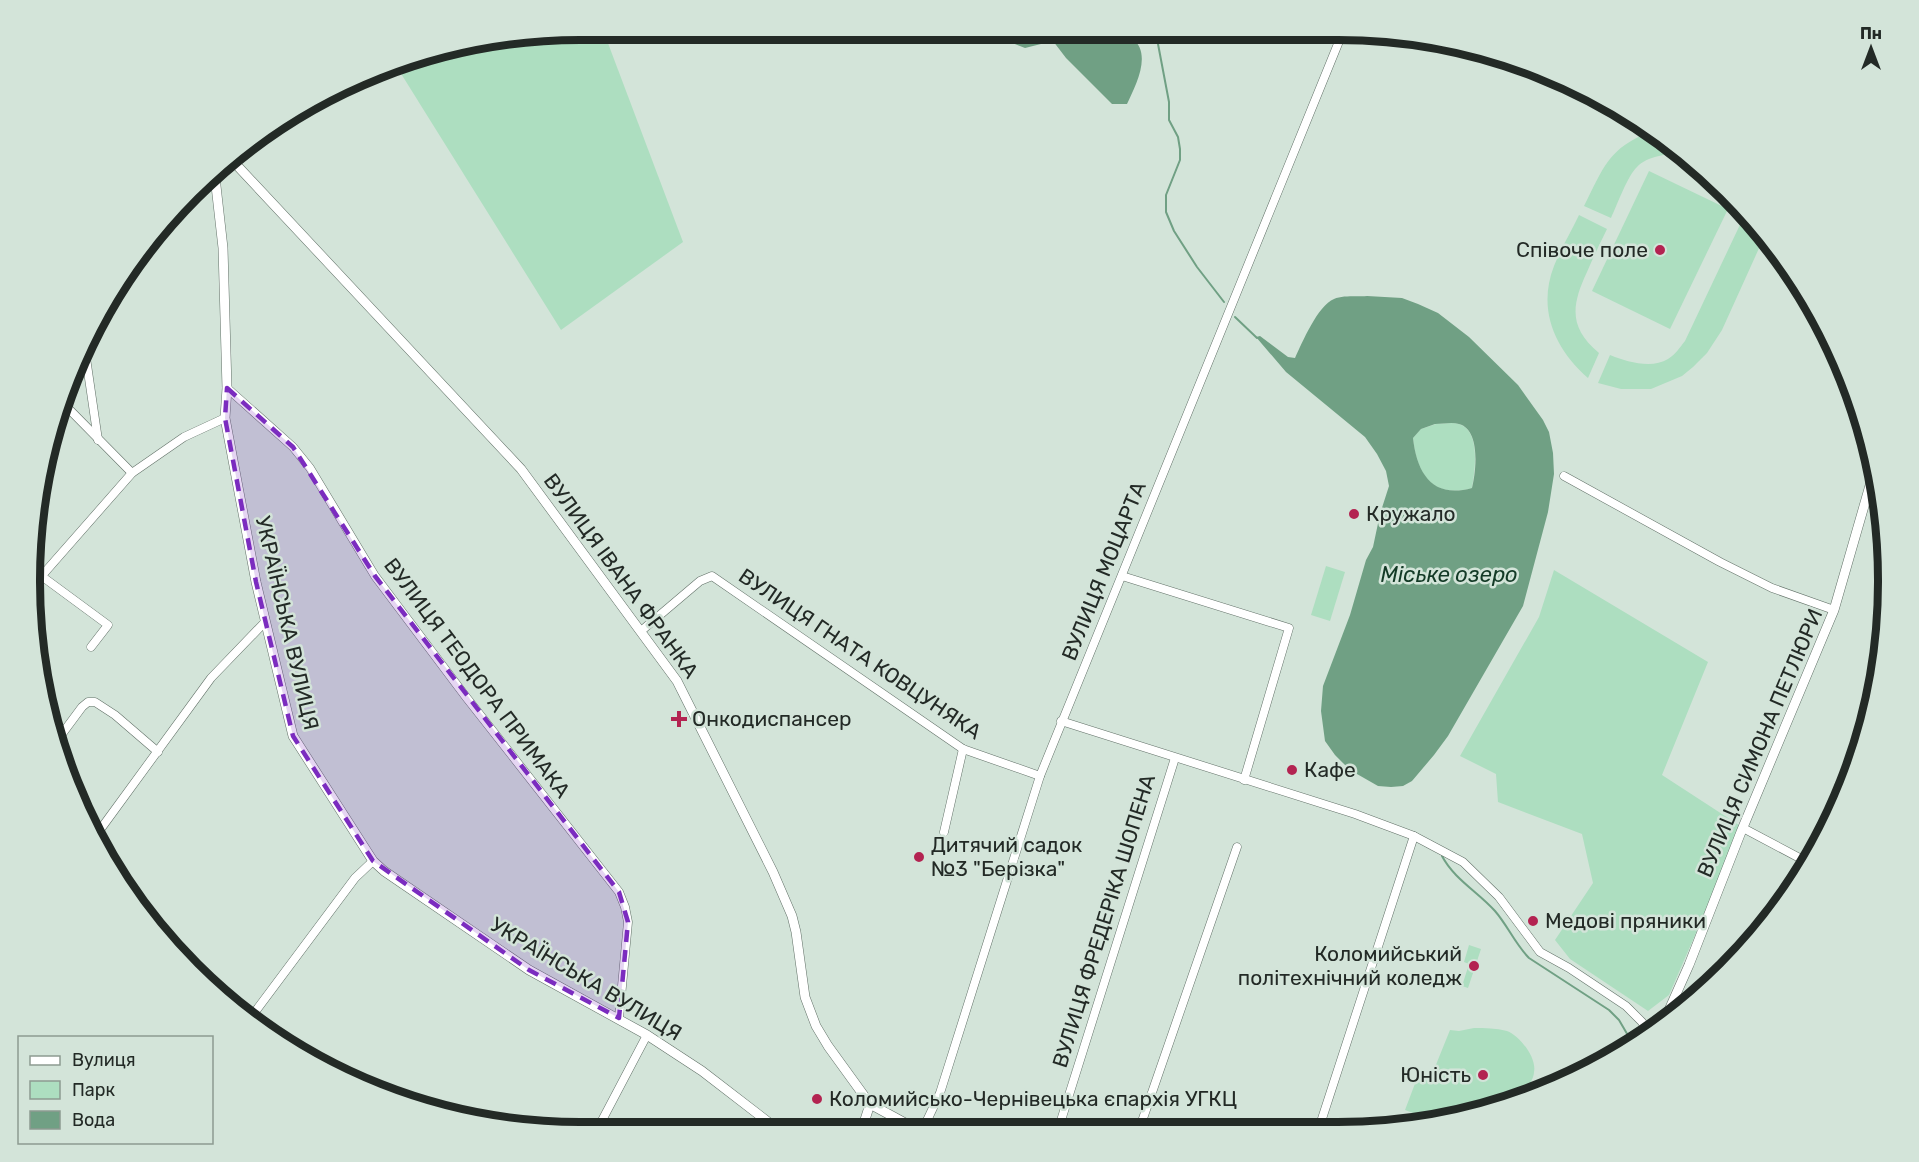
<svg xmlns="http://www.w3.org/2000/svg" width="1919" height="1162" font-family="Rubik,sans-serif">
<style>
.green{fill:#addec0}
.water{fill:#70a084;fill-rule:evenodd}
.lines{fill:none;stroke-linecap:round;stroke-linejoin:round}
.stream{stroke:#70a084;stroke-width:2}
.minor-casing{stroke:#627168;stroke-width:9}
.tertiary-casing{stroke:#627168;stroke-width:10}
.minor{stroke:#fff;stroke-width:8}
.tertiary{stroke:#fff;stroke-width:9}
.marked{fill:#7b2cbf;fill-opacity:0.2;stroke:#7b2cbf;stroke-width:4.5;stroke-dasharray:12 8;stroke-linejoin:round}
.poi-dot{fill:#b32351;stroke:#d3e4d9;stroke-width:2}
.labels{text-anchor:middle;stroke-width:5;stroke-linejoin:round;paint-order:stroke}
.poi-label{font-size:21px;fill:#232a26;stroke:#d3e4d9;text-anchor:start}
.street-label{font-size:21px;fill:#232a26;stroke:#d3e4d9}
.water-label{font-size:22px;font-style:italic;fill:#133a26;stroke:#d3e4d9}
.rim{fill:none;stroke:#232a26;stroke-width:8}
</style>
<rect width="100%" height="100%" fill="#d3e4d9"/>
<g class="green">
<polygon points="581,30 603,30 683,242 561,330 395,64 404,59"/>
<path d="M 1652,131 L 1673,144 L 1682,152 C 1668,154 1647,156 1637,167 C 1628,175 1617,205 1611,218 L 1584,206 C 1604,167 1608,148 1652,131 Z"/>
<polygon points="1649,171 1728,209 1670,329 1592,291"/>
<path d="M 1746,212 L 1765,235 L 1722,330 L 1707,353 L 1693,367 L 1682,376 L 1651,389 L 1621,389 L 1598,383 L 1610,355 C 1627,362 1652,369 1668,359 C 1676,354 1680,347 1685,341 Z"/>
<path d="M 1579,215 L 1607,229 C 1600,243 1593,258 1587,272 C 1571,306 1569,328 1599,353 L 1588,378 C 1555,349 1537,310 1554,266 C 1561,248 1571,232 1579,215 Z"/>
<path d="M 1436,424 C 1443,424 1452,422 1459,424 C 1481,431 1475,471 1472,488 C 1432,499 1417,474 1413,438 L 1421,429 Z"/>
<polygon points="1326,566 1345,572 1330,621 1311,615"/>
<polygon points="1554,570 1708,662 1662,775 1742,827 1669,995 1648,1011 1570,959 1555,940 1593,883 1582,834 1498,802 1496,774 1460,756 1539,617"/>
<polygon points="1469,945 1481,949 1468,988 1462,986 1469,964 1464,962"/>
<path d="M 1474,1028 C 1485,1028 1496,1028 1507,1031 C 1520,1036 1537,1058 1534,1072 C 1534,1077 1531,1081 1529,1085 L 1534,1088 L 1531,1095 L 1515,1103 L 1415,1123 L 1418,1115 L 1405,1110 L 1419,1073 L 1431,1077 L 1450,1030 L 1459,1031 Z"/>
</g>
<g class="water">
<path d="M 993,32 L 1119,33 C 1123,34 1129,35 1132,38 C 1153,54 1135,86 1127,104 L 1112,104 L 1066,58 L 1053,41 L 1025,48 L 997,37 Z"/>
<path d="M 1367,296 L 1402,298 L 1418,304 L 1438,313 L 1469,337 L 1518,385 L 1543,420 L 1549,432 L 1553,453 L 1554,474 L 1548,512 L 1523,606 L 1448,736 L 1434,755 L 1412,781 L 1403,786 L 1391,787 L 1378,786 L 1350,770 L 1335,755 L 1325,741 L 1321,711 L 1323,686 L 1350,615 L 1366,560 L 1373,547 L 1380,514 L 1389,486 L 1386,471 L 1377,454 L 1365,437 L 1286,372 L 1256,337 L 1260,336 L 1288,357 L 1295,358 C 1302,343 1318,305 1334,299 C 1343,295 1357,297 1367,296 ZM 1435,424 C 1443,424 1452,422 1459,424 C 1481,430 1476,472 1472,488 C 1433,499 1417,474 1413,438 L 1421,429 Z"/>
</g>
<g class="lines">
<g class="stream">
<polyline points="1146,33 1155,38 1158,44 1169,102 1169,120 1178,137 1180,149 1180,160 1166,195 1166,212 1174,231 1197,267 1224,302"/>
<polyline points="1235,317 1257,338"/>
<path d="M 1442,856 C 1454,879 1478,892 1495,911 C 1508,926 1515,944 1529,958 L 1609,1010 L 1619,1020 L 1633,1044"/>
</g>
<defs>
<g id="minor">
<polyline points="85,351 98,440"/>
<polyline points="227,388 293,447 310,468 375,576 466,697 619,892 625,907 628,922 619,1018"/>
<polyline points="61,401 132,473"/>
<polyline points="1564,476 1720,562 1772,588 1834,610"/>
<polyline points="32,569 108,625 91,647"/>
<polyline points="1122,576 1289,628 1244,780"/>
<polyline points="31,588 132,473 184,437 225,418"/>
<polyline points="641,631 700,581 712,576 963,749 1040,776"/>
<polyline points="1061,721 1355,814 1414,836 1463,862 1499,897 1540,952 1569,968 1626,1006 1642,1022 1648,1033"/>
<polyline points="56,742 82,707 88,702 95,702 115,715 158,752"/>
<polyline points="1743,828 1809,863"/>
<polyline points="944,832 963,749"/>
<polyline points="97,834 211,678 265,622"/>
<polyline points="249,1020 355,878 373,861"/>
<polyline points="598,1128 647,1035"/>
<polyline points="923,1129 940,1093 1040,776 1342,34"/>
<polyline points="1058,1130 1175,758"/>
<polyline points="1139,1130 1237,847"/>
<polyline points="1318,1131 1414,836"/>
</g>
<g id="tertiary">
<polyline points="231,159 521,469 677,681 773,872 792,916 796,932 805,997 816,1026 828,1046 870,1104 916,1129"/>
<polyline points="215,177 223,248 227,388 225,418 256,582 293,736 373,861 384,871 529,970 647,1035 702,1071 776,1128"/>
<polyline points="1660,1025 1669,1010 1689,965 1741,832 1834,610 1875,468"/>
<polyline points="862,1129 870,1104"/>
</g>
</defs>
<use href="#minor" class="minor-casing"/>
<use href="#tertiary" class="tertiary-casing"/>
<use href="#minor" class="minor"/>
<use href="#tertiary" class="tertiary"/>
</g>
<path class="marked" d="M 227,388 L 293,447 L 375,576 L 619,892 L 628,922 L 619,1018 L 529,970 L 373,861 L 293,736 L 256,582 L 225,418 Z"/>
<g class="poi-dot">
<circle cx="1660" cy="250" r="6"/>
<circle cx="1354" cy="514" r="6"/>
<path d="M676 710h6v6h6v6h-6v6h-6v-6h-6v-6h6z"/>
<circle cx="1292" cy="770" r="6"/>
<circle cx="919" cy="857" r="6"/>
<circle cx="1533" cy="921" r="6"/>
<circle cx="1474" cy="966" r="6"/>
<circle cx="1483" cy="1075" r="6"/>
<circle cx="817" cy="1099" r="6"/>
</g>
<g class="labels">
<g class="poi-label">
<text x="1648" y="257" text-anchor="end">Співоче поле</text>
<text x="1366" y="521">Кружало</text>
<text x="692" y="726">Онкодиспансер</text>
<text x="1304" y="777">Кафе</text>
<text x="931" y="852">Дитячий садок<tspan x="931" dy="24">№3 "Берізка"</tspan></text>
<text x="1545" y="928">Медові пряники</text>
<text x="1462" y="961" text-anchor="end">Коломийський<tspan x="1462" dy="24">політехнічний коледж</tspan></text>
<text x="1471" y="1082" text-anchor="end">Юність</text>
<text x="829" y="1106">Коломийсько-Чернівецька єпархія УГКЦ</text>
</g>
<g class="street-label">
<text transform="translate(1104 571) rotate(-68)" y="7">ВУЛИЦЯ МОЦАРТА</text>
<text transform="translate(621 576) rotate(54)" y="7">ВУЛИЦЯ ІВАНА ФРАНКА</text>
<text transform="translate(287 623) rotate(77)" y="7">УКРАЇНСЬКА ВУЛИЦЯ</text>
<text transform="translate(860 654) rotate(34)" y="7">ВУЛИЦЯ ГНАТА КОВЦУНЯКА</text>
<text transform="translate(477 678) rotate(53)" y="7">ВУЛИЦЯ ТЕОДОРА ПРИМАКА</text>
<text transform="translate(1760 743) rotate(-67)" y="7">ВУЛИЦЯ СИМОНА ПЕТЛЮРИ</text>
<text transform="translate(1104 921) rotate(-73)" y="7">ВУЛИЦЯ ФРЕДЕРІКА ШОПЕНА</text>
<text transform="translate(586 979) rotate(31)" y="7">УКРАЇНСЬКА ВУЛИЦЯ</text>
</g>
<g class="water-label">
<text x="1449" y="582">Міське озеро</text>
</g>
</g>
<path d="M0 0H1919V1162H0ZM580 40H1338A540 540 0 0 1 1878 580V582A540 540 0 0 1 1338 1122H580A540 540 0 0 1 40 582V580A540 540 0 0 1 580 40Z" fill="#d3e4d9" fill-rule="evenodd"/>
<path class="rim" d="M580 40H1338A540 540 0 0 1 1878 580V582A540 540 0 0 1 1338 1122H580A540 540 0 0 1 40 582V580A540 540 0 0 1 580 40Z"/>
<rect x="18" y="1036" width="195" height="108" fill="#d3e4d9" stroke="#8d9a91" stroke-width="1.5"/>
<rect x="30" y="1056" width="30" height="9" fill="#ffffff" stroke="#8d9a91" stroke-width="1.5"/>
<text x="72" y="1066" font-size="18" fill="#232a26">Вулиця</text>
<rect x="30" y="1081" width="30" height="18" fill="#addec0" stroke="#8d9a91" stroke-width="1.5"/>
<text x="72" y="1096" font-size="18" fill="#232a26">Парк</text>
<rect x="30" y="1111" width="30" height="18" fill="#70a084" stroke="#8d9a91" stroke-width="1.5"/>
<text x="72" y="1126" font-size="18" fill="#232a26">Вода</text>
<g transform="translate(1871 48)" stroke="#d3e4d9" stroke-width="4.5" paint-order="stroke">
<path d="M0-4.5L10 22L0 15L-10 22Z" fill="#232a26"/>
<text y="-9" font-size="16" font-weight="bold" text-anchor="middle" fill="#232a26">Пн</text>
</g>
</svg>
